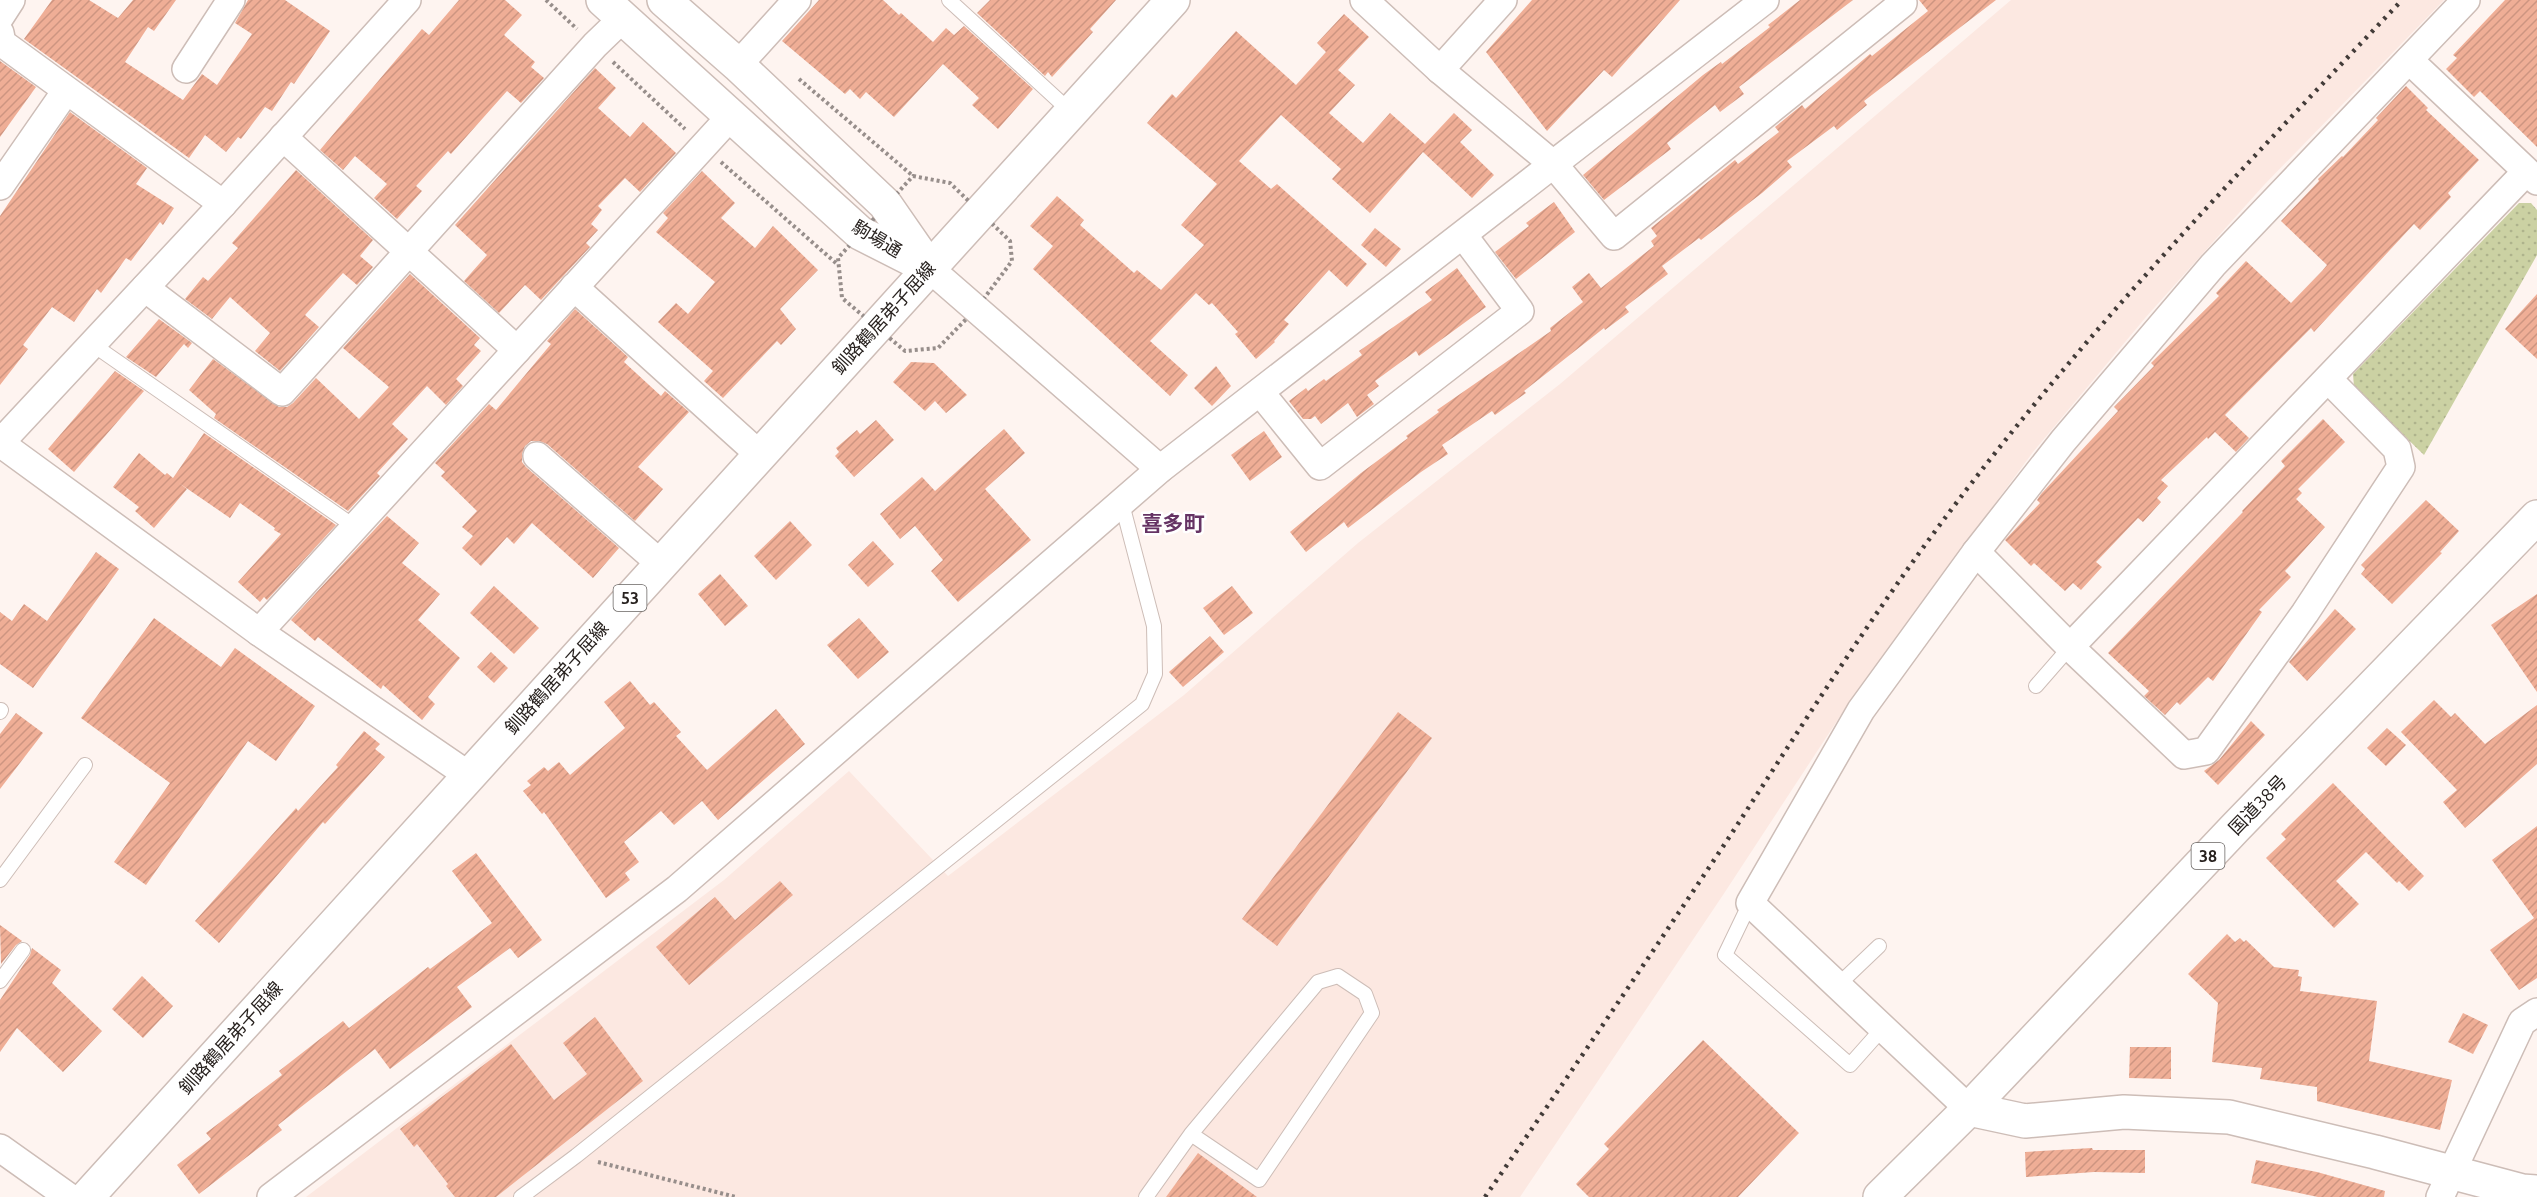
<svg xmlns="http://www.w3.org/2000/svg" width="2537" height="1197" font-family="Ubuntu,'Noto Sans JP',sans-serif">
<style>
.built{fill:#fce8e1}
.park{fill:url(#park-dots)}
.building{fill:url(#building-hatch)}
.lines{fill:none;stroke-linecap:round;stroke-linejoin:round}
.service-casing{stroke:#cdbdb7;stroke-width:16}
.minor-casing{stroke:#cdbdb7;stroke-width:30}
.tertiary-casing{stroke:#cdbdb7;stroke-width:36}
.primary-casing{stroke:#cdbdb7;stroke-width:36}
.trunk-casing{stroke:#cdbdb7;stroke-width:36}
.path{stroke:#978e8b;stroke-width:4;stroke-dasharray:3 3;stroke-linecap:butt}
.service{stroke:#fff;stroke-width:14}
.minor{stroke:#fff;stroke-width:27}
.tertiary{stroke:#fff;stroke-width:33}
.primary{stroke:#fff;stroke-width:33}
.trunk{stroke:#fff;stroke-width:33}
.rail{stroke:#423b38;stroke-width:4.5;stroke-dasharray:3 6;stroke-linecap:butt}
.labels{text-anchor:middle;stroke-width:5;stroke-linejoin:round;paint-order:stroke}
.shield{fill:#fff;stroke:#686462;stroke-width:1.5}
.shield-label{font-size:16px;font-weight:bold;fill:#28221f}
.street-label{font-size:18px;fill:#28221f;stroke:#fff}
.quarter-label{font-size:21px;font-weight:bold;fill:#653364;stroke:#fff}
</style>
<defs>
<pattern id="park-dots" width="8" height="8" patternUnits="userSpaceOnUse" patternTransform="scale(1.5)"><rect width="8" height="8" fill="#cbd1a3"/><path d="M2 2h.1M6 6h.1" fill="none" stroke="#aeb38c" stroke-width="1.8" stroke-linecap="round"/></pattern>
<pattern id="building-hatch" width="6" height="6" patternUnits="userSpaceOnUse" patternTransform="scale(1.5)"><rect width="6" height="6" fill="#efae96"/><path d="M-1 1l2-2M0 6l6-6M5 7l2-2" fill="none" stroke="#cd9581"/></pattern>
</defs>
<rect width="100%" height="100%" fill="#fef4f0"/>
<polygon class="built" points="2011,0 2444,0 2264,185 2146,317 2033,452 1856,692 1723,895 1520,1197 306,1197 724,880 849,771 948,876 1184,695 1358,543 1560,384"/>
<polygon class="park" points="2519,203 2531,203 2537,210 2537,255 2424,455 2354,387 2353,374"/>
<g class="building">
<polygon points="52,0 89,0 118,18 133,0 176,0 154,31 148,27 125,62 183,100 202,74 217,85 252,34 235,23 248,0 285,0 330,31 294,84 291,82 272,111 265,107 241,139 238,137 226,152 205,135 189,158 24,39"/>
<polygon points="459,0 505,0 522,15 504,35 535,62 531,67 544,78 521,103 507,91 451,154 448,151 416,186 422,191 397,219 374,198 387,184 355,156 343,170 320,150 422,29 429,35"/>
<polygon points="819,0 883,0 899,15 901,13 933,42 946,28 954,35 964,26 1033,89 998,129 972,105 979,98 943,64 894,117 866,92 860,99 850,89 845,94 782,41"/>
<polygon points="990,0 1116,0 1090,29 1093,32 1052,77 1048,72 1045,76 977,13"/>
<polygon points="1532,0 1680,0 1612,77 1604,70 1547,131 1486,52"/>
<polygon points="1800,0 1853,0 1739,87 1744,94 1720,112 1715,105 1667,143 1671,149 1604,200 1583,175 1703,75 1721,62 1722,64 1770,27 1768,25"/>
<polygon points="1919,0 1996,0 1864,101 1867,105 1837,130 1834,126 1787,161 1792,167 1762,193 1701,240 1699,238 1662,266 1668,274 1625,307 1629,312 1605,330 1604,328 1524,391 1526,393 1495,415 1492,411 1442,445 1448,454 1421,472 1348,528 1344,522 1306,552 1290,532 1361,473 1408,438 1406,436 1439,412 1437,410 1551,331 1550,328 1583,302 1572,287 1589,273 1601,288 1654,246 1651,241 1657,236 1651,228 1735,160 1738,164 1779,132 1775,127 1802,105 1805,109 1870,54 1872,56 1928,11"/>
<polygon points="2505,0 2537,0 2537,147 2480,91 2474,97 2446,69 2457,58 2453,55"/>
<polygon points="1344,14 1369,37 1338,70 1355,85 1329,113 1363,143 1390,113 1425,144 1454,113 1472,130 1460,142 1494,175 1472,198 1423,152 1370,213 1332,179 1341,169 1281,115 1239,161 1271,189 1277,184 1367,264 1347,287 1329,270 1284,320 1289,324 1274,341 1275,342 1256,359 1235,334 1238,332 1212,303 1209,305 1196,293 1150,341 1188,375 1170,396 1033,269 1053,246 1030,226 1057,196 1084,220 1080,225 1134,273 1137,270 1161,290 1204,245 1181,225 1217,184 1147,123 1172,94 1176,98 1236,31 1296,85 1326,52 1317,43"/>
<polygon points="0,61 36,87 0,137"/>
<polygon points="595,68 616,88 598,108 630,137 643,122 676,153 640,192 625,178 598,206 602,210 591,224 598,230 586,243 590,247 541,300 525,285 499,313 464,281 487,255 455,225"/>
<polygon points="2406,86 2428,108 2426,110 2479,160 2448,193 2451,197 2420,230 2414,224 2314,332 2311,328 2225,415 2249,438 2236,452 2215,432 2208,439 2207,437 2161,480 2168,486 2157,498 2161,502 2143,522 2138,518 2096,562 2102,567 2081,590 2073,583 2065,591 2034,563 2031,566 2005,540 2040,503 2037,500 2041,494 2118,411 2114,407 2154,366 2151,363 2219,296 2216,293 2246,261 2291,303 2322,271 2327,265 2281,221 2319,181 2318,179 2342,156 2343,157 2378,120 2376,118"/>
<polygon points="70,112 147,168 136,184 174,208 163,225 160,222 131,261 126,258 101,293 97,289 74,322 52,307 23,345 28,349 0,385 0,216"/>
<polygon points="296,170 373,240 360,256 373,267 357,285 343,273 305,315 319,327 280,371 255,351 270,333 230,297 212,319 185,299 203,277 208,281 238,248 232,243"/>
<polygon points="702,171 735,203 721,218 755,248 773,226 818,270 780,309 796,329 781,345 777,341 723,398 704,381 713,371 658,322 676,303 688,314 715,282 656,232 668,218 663,213"/>
<polygon points="1554,202 1575,232 1516,279 1495,252 1529,226 1526,223"/>
<polygon points="1375,228 1401,249 1386,267 1361,245"/>
<polygon points="1457,268 1486,307 1419,356 1416,351 1375,381 1379,386 1367,395 1374,404 1357,417 1348,403 1321,424 1315,416 1311,419 1303,419 1289,401 1306,388 1308,391 1324,379 1326,381 1362,355 1359,351 1432,300 1425,292"/>
<polygon points="410,274 480,338 474,345 481,351 456,379 463,386 446,405 427,386 392,424 408,439 377,473 380,476 348,511 214,418 216,414 189,390 213,359 279,407 287,407 293,403 316,378 359,419 389,387 343,348"/>
<polygon points="2537,294 2537,359 2505,329"/>
<polygon points="575,309 628,357 624,362 661,396 665,391 689,412 638,467 663,489 635,521 547,444 539,441 531,441 525,446 522,454 522,462 526,467 619,548 593,578 532,523 514,544 507,537 481,566 462,548 473,536 462,527 477,511 441,476 445,472 435,463 489,404 496,410 551,344 547,341"/>
<polygon points="159,319 192,343 188,348 184,344 156,377 126,357"/>
<polygon points="911,362 934,363 967,395 946,413 935,401 925,411 893,382"/>
<polygon points="1216,366 1231,386 1212,406 1194,388"/>
<polygon points="115,371 144,391 74,472 48,449"/>
<polygon points="2323,419 2345,442 2298,489 2302,493 2296,499 2325,527 2285,571 2291,577 2259,610 2262,612 2213,681 2208,677 2180,705 2177,702 2165,715 2144,696 2149,691 2108,653 2243,512 2242,511 2285,466 2281,461"/>
<polygon points="876,420 894,440 854,477 835,456 839,452 836,448 857,430 860,434"/>
<polygon points="1004,429 1025,453 985,489 1031,540 958,602 931,571 943,560 915,526 900,539 880,514 922,477 935,491"/>
<polygon points="1264,431 1282,457 1250,481 1231,455"/>
<polygon points="204,433 336,525 267,600 264,597 260,602 238,582 281,534 274,530 275,528 240,503 230,518 179,483 187,489 154,528 135,511 139,507 113,487 139,453 165,475 167,473 173,478"/>
<polygon points="2426,500 2459,531 2440,552 2442,553 2392,604 2361,574 2365,569 2361,565"/>
<polygon points="387,516 419,543 402,563 440,594 418,620 460,658 428,697 435,704 422,720 383,685 381,689 318,637 315,641 291,620"/>
<polygon points="790,521 812,545 776,580 754,556"/>
<polygon points="873,541 894,564 868,587 848,565"/>
<polygon points="96,552 119,569 33,688 0,664 0,612 12,621 24,604 47,621"/>
<polygon points="720,574 748,606 725,626 698,594"/>
<polygon points="494,586 539,628 514,654 470,613"/>
<polygon points="1232,586 1253,613 1224,635 1203,608"/>
<polygon points="2537,594 2537,692 2491,625"/>
<polygon points="2335,609 2356,629 2307,681 2289,662"/>
<polygon points="154,618 221,667 235,648 315,706 276,761 248,741 146,885 114,862 170,783 81,718"/>
<polygon points="859,618 889,652 858,679 827,645"/>
<polygon points="1210,636 1224,652 1183,687 1169,672"/>
<polygon points="491,652 508,668 494,683 477,667"/>
<polygon points="630,681 650,705 654,702 681,732 676,736 707,770 776,709 805,744 718,820 702,801 674,825 661,811 624,842 639,862 625,873 630,880 606,898 544,812 542,814 523,791 531,785 527,781 544,767 548,771 559,762 570,775 625,728 604,702"/>
<polygon points="2434,700 2451,717 2455,713 2485,744 2537,705 2537,764 2465,828 2443,802 2457,790 2401,732"/>
<polygon points="1398,712 1432,738 1277,946 1242,919"/>
<polygon points="16,713 43,733 0,789 0,734"/>
<polygon points="2251,721 2265,735 2218,785 2204,771 2219,760"/>
<polygon points="2387,728 2406,745 2386,766 2367,748"/>
<polygon points="364,731 380,744 375,749 385,757 325,824 323,822 219,943 195,921 296,808 298,811 338,767 336,765"/>
<polygon points="2333,783 2424,876 2409,891 2399,881 2397,883 2366,852 2336,881 2359,904 2334,928 2266,858 2286,839 2281,834"/>
<polygon points="2537,826 2537,978 2519,990 2490,950 2534,918 2492,860"/>
<polygon points="476,853 542,940 518,958 510,948 457,987 472,1007 390,1069 375,1049 278,1125 282,1130 199,1194 177,1165 211,1139 206,1133 282,1075 279,1071 343,1021 349,1028 428,967 430,969 492,923 452,871"/>
<polygon points="780,881 793,895 689,985 656,947 715,897 735,920"/>
<polygon points="0,925 22,941 16,945 1,964"/>
<polygon points="2227,934 2235,942 2240,938 2244,942 2246,940 2274,967 2299,970 2298,976 2302,977 2300,991 2377,1001 2369,1061 2452,1080 2440,1130 2317,1101 2317,1087 2260,1079 2262,1068 2212,1062 2218,1003 2188,974"/>
<polygon points="32,948 61,970 52,983 102,1031 63,1072 17,1028 0,1052 0,1000 30,955"/>
<polygon points="142,976 173,1006 143,1038 112,1009"/>
<polygon points="2463,1013 2488,1025 2473,1054 2448,1042"/>
<polygon points="595,1017 643,1081 496,1197 455,1197 446,1186 448,1184 417,1144 414,1147 400,1129 511,1044 554,1100 587,1074 563,1043"/>
<polygon points="1703,1040 1799,1133 1738,1197 1589,1197 1576,1184 1609,1149 1604,1144"/>
<polygon points="2130,1047 2171,1047 2171,1079 2129,1078"/>
<polygon points="2092,1148 2093,1150 2145,1150 2145,1173 2094,1172 2026,1177 2025,1152"/>
<polygon points="1198,1153 1257,1197 1166,1197"/>
<polygon points="2256,1160 2317,1172 2385,1191 2384,1197 2318,1197 2251,1183"/>
</g>
<g class="lines">
<defs>
<g id="service">
<polyline points="949,0 1071,112"/>
<polyline points="92,344 355,527"/>
<polyline points="2036,686 2070,647"/>
<polyline points="0,712 1,710"/>
<polyline points="0,880 85,765"/>
<polyline points="1750,903 1725,955 1850,1065 1882,1029"/>
<polyline points="0,981 23,950"/>
<polyline points="1837,986 1879,946"/>
<polyline points="521,1197 576,1156 1142,704 1155,674 1154,626 1122,504"/>
<polyline points="1146,1197 1191,1134 1318,982 1338,976 1365,994 1372,1013 1259,1180 1191,1134"/>
</g>
<g id="minor">
<polyline points="1364,0 1440,70 1554,165 1614,236 1903,3 1901,0"/>
<polyline points="0,17 11,0"/>
<polyline points="0,33 2,43 223,204"/>
<polyline points="2409,60 2537,181"/>
<polyline points="738,65 797,0"/>
<polyline points="186,69 231,0"/>
<polyline points="1440,70 1503,0"/>
<polyline points="283,137 517,350"/>
<polyline points="0,186 66,91"/>
<polyline points="929,268 1160,469"/>
<polyline points="574,287 760,455"/>
<polyline points="145,288 282,392 595,45 623,18"/>
<polyline points="1260,392 1320,466 1520,311 1463,235"/>
<polyline points="0,443 223,204 407,0"/>
<polyline points="0,443 259,632 468,775"/>
<polyline points="537,456 661,564"/>
<polyline points="1976,552 2070,647 2184,755 2206,751 2305,613 2401,467 2397,449 2328,379"/>
<polyline points="259,632 731,116"/>
<polyline points="2070,647 2526,172"/>
<polyline points="1969,1109 1750,903 1861,710 1976,552 2063,441 2213,265 2466,0"/>
<polyline points="0,1148 69,1197"/>
<polyline points="271,1197 677,889 1160,469 1765,0"/>
<polyline points="2440,1197 2522,1022 2537,1012"/>
</g>
<g id="tertiary">
<polyline points="603,0 860,233 929,268"/>
<polyline points="664,0 738,65 885,204 928,266"/>
<polyline points="1969,1109 2025,1121 2124,1112 2229,1117 2375,1152 2522,1191 2537,1192"/>
</g>
<polyline id="primary" points="87,1197 1173,0"/>
<polyline id="trunk" points="1880,1197 1969,1109 2235,828 2537,517"/>
</defs>
<use href="#service" class="service-casing"/>
<use href="#minor" class="minor-casing"/>
<use href="#tertiary" class="tertiary-casing"/>
<use href="#primary" class="primary-casing"/>
<use href="#trunk" class="trunk-casing"/>
<g class="path">
<polyline points="546,0 577,29"/>
<polyline points="613,62 685,129"/>
<polyline points="799,79 913,176"/>
<polyline points="721,162 837,264"/>
<polygon points="913,176 950,183 1010,241 1012,261 976,309 938,348 905,351 842,298 838,258"/>
<polyline points="598,1162 736,1197"/>
</g>
<use href="#service" class="service"/>
<use href="#minor" class="minor"/>
<use href="#tertiary" class="tertiary"/>
<use href="#primary" class="primary"/>
<use href="#trunk" class="trunk"/>
<path class="rail" d="M 1485,1197 C 1567,1078 1648,959 1728,839 C 1796,735 1862,630 1936,530 C 2076,341 2240,171 2402,0"/>
</g>
<g class="labels">
<g class="shield">
<rect x="613.5" y="585" width="33" height="26" rx="4.5"/>
<rect x="2191.5" y="843" width="33" height="26" rx="4.5"/>
</g>
<g class="shield-label">
<text x="630" y="604">53</text>
<text x="2208" y="862">38</text>
</g>
<g class="street-label">
<text transform="translate(877 239) rotate(31)" y="6">駒場通</text>
<text transform="translate(884 318) rotate(-48)" y="6">釧路鶴居弟子屈線</text>
<text transform="translate(557 678) rotate(-48)" y="6">釧路鶴居弟子屈線</text>
<text transform="translate(2258 805) rotate(-46)" y="6">国道38号</text>
<text transform="translate(231 1038) rotate(-48)" y="6">釧路鶴居弟子屈線</text>
</g>
<g class="quarter-label">
<text x="1173" y="531">喜多町</text>
</g>
</g>
</svg>
